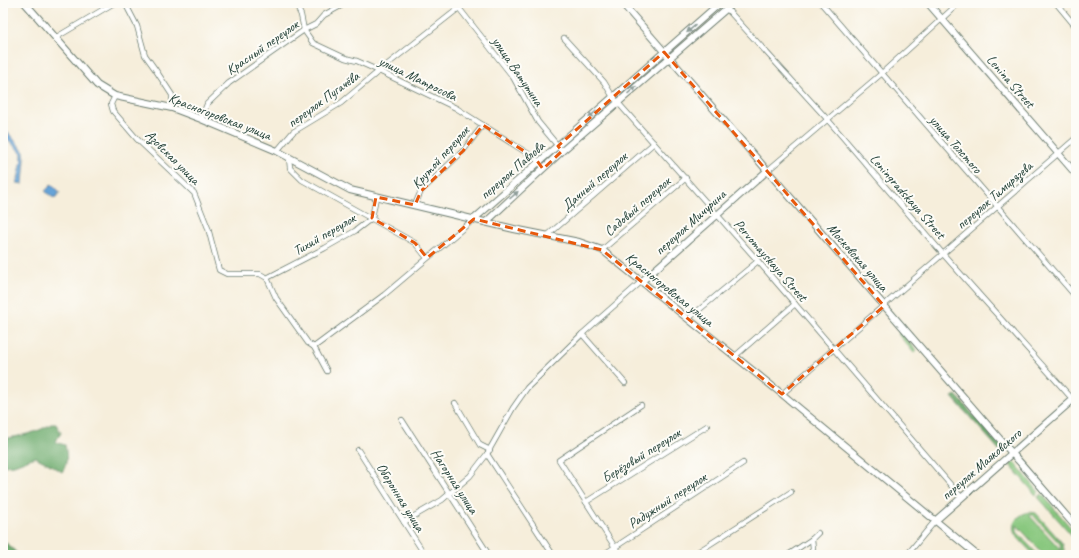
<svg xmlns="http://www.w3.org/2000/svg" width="1079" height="558" font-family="Caveat,sans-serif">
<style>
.green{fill:#89c87f;stroke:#54825a}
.forest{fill:#6eac6e;stroke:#467451}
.water{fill:#66a3d7;stroke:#427086}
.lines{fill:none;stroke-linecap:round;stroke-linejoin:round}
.street-casing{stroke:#6a7b6e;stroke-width:6}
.secondary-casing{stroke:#6a7b6e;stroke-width:8}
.street{stroke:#fff;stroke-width:4.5}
.secondary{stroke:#fff;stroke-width:6}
.oneway{fill:#8f9e9a}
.marked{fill:none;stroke:#e8590c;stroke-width:3;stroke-dasharray:8 5;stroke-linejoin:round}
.labels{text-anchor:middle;stroke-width:4;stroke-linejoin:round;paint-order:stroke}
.street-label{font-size:14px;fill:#1f3d34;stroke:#fdfcf7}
</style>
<rect width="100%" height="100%" fill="#fdfcf7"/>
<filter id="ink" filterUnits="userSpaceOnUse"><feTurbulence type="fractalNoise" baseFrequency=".025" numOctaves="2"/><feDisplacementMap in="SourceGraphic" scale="8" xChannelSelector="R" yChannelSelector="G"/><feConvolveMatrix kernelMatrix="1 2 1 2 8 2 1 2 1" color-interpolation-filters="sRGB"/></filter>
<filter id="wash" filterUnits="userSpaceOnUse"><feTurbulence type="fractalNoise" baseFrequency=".012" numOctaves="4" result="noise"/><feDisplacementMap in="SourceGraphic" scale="16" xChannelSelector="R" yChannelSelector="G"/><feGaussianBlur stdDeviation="0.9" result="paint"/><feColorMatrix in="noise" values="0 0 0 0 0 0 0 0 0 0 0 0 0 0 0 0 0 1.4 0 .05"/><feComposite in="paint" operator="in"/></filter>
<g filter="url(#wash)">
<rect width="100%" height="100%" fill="#f6eedb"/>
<g class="green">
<polygon points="901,332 917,351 914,353 898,334"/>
<polygon points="1014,462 1039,492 1036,495 1010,465"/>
<polygon points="1042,494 1076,534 1076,540 1038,497"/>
<path d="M 1030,512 L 1036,513 L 1063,544 L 1064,550 L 1062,555 L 1058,555 L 1061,549 L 1060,544 L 1033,515 L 1029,515 L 1060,549 L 1053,555 L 1044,555 L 1017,525 L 1017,532 L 1038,555 L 1034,555 C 1028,548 1020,541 1015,534 C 1009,522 1021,513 1030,512 Z"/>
</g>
<g class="forest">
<polygon points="956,395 1004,449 1001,452 952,397"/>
<path d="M 51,424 L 56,424 L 61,433 L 55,442 L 65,445 C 67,455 68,464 62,472 L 49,464 L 35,457 L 14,465 L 3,466 L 3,439 C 20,436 37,433 51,424 Z"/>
<polygon points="3,540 19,555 3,555"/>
</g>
<g class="water">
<path d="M 3,128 L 11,136 L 24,152 L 25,159 L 23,184 L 17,183 C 19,174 22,163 22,154 L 3,134 Z"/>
<polygon points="52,184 60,192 55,198 52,197 45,191"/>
</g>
</g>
<g filter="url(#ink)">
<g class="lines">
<defs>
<g id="street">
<polyline points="125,3 137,26 145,55 155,69 172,95 172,108"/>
<polyline points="295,3 301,15 304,30 313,43 345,58 357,61 379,71 456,108 535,158 544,168"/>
<polyline points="455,3 513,77 538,122 562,151"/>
<polyline points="725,3 727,9 828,120 943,254 1076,403"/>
<polyline points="821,3 1076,297"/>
<polyline points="1056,3 1076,27"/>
<polyline points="55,38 114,3"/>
<polyline points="564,38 604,82 613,97 758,261 961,497"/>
<polyline points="115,96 111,104 113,111 137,139 194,193 208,228 219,270 227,274 260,274 267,278 276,298 308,343 314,347 327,371"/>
<polyline points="201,119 207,104 229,83 304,30 316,24 324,15 346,3"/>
<polyline points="277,151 293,132 341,103 379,71 459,8"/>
<polyline points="289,158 290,168 302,180 415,243 427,258"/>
<polyline points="767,171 881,74 959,3"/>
<polyline points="415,205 421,191 463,151 483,125"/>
<polyline points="548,235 654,143"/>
<polyline points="602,250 686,178"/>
<polyline points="267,278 325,248 355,231 372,218 376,197"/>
<polyline points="688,319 758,261"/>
<polyline points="582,334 625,383"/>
<polyline points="314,347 384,295 474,219"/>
<polyline points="734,357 795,304"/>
<polyline points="782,394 1076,138"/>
<polyline points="455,403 480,445 490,450"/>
<polyline points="402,420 489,555"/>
<polyline points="358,450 425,555"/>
<polyline points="487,454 553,555"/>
<polyline points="586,502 707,426"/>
<polyline points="404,522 442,500 470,476 487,454 513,408 527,388 582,334 641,282"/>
<polyline points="603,555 743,463"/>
<polyline points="620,555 559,460 641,405"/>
<polyline points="693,555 791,492"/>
<polyline points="788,555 812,539 818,533"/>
<polyline points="809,555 813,548 812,539"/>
<polyline points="907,555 935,521"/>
</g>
<g id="secondary">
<polyline points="25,3 97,85 115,96 172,108 201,119 277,151 350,190 514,229 579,242 602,250 782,394 977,555"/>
<polyline points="622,3 1076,527"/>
<polyline points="928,3 1076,174"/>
<polyline points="474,219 720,3"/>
<polyline points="486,222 562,151 733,3"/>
<polyline points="641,282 767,171"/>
<polyline points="935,521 1076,397"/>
</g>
</defs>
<use href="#street" class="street-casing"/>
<use href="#secondary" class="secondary-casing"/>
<use href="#street" class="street"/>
<use href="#secondary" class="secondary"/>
</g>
<defs><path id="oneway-solid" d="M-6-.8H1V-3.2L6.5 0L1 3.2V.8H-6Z"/></defs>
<g class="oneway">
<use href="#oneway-solid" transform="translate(691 29) rotate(139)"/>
<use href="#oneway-solid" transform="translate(632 90) rotate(-41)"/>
<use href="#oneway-solid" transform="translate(593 114) rotate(138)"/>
<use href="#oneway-solid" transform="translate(514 195) rotate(-42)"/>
</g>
</g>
<path class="marked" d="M 664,52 L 884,306 L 782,394 L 602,250 L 474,219 L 427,258 L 415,243 L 372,218 L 376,197 L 415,205 L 421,191 L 463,151 L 483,125 L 535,158 L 543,169 L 562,151 L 558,146 Z"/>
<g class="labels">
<g class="street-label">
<text transform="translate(262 47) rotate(-35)" y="5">Красный переулок</text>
<text transform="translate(518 71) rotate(56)" y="5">улица Ватутина</text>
<text transform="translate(418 78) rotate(26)" y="5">улица Матросова</text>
<text transform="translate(1011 81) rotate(49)" y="5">Lenina Street</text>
<text transform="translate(323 99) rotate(-36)" y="5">переулок Пугачёва</text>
<text transform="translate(220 116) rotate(21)" y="5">Красногоровская улица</text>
<text transform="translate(956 144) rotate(49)" y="5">улица Толстого</text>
<text transform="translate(173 157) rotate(45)" y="5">Азовская улица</text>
<text transform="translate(440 157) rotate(-48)" y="5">Крутой переулок</text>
<text transform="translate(512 170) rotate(-41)" y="5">переулок Павлова</text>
<text transform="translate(594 181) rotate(-41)" y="5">Дачный переулок</text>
<text transform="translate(994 195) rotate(-41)" y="5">переулок Тимирязева</text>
<text transform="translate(908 196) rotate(49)" y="5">Leningradskaya Street</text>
<text transform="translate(637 206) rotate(-41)" y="5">Садовый переулок</text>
<text transform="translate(690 222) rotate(-42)" y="5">переулок Мичурина</text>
<text transform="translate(324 234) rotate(-30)" y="5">Тихий переулок</text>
<text transform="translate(858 257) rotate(49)" y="5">Московская улица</text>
<text transform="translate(771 260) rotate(49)" y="5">Pervomayskaya Street</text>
<text transform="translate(670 289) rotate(39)" y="5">Красногоровская улица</text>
<text transform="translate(641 455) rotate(-32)" y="5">Берёзовый переулок</text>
<text transform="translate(981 464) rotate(-41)" y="5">переулок Маяковского</text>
<text transform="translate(455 481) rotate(57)" y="5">Нагорная улица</text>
<text transform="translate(401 497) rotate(58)" y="5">Оборонная улица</text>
<text transform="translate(667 500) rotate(-33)" y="5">Радужный переулок</text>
</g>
</g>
<rect width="1079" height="558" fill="none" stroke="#fdfcf7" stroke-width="16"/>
</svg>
